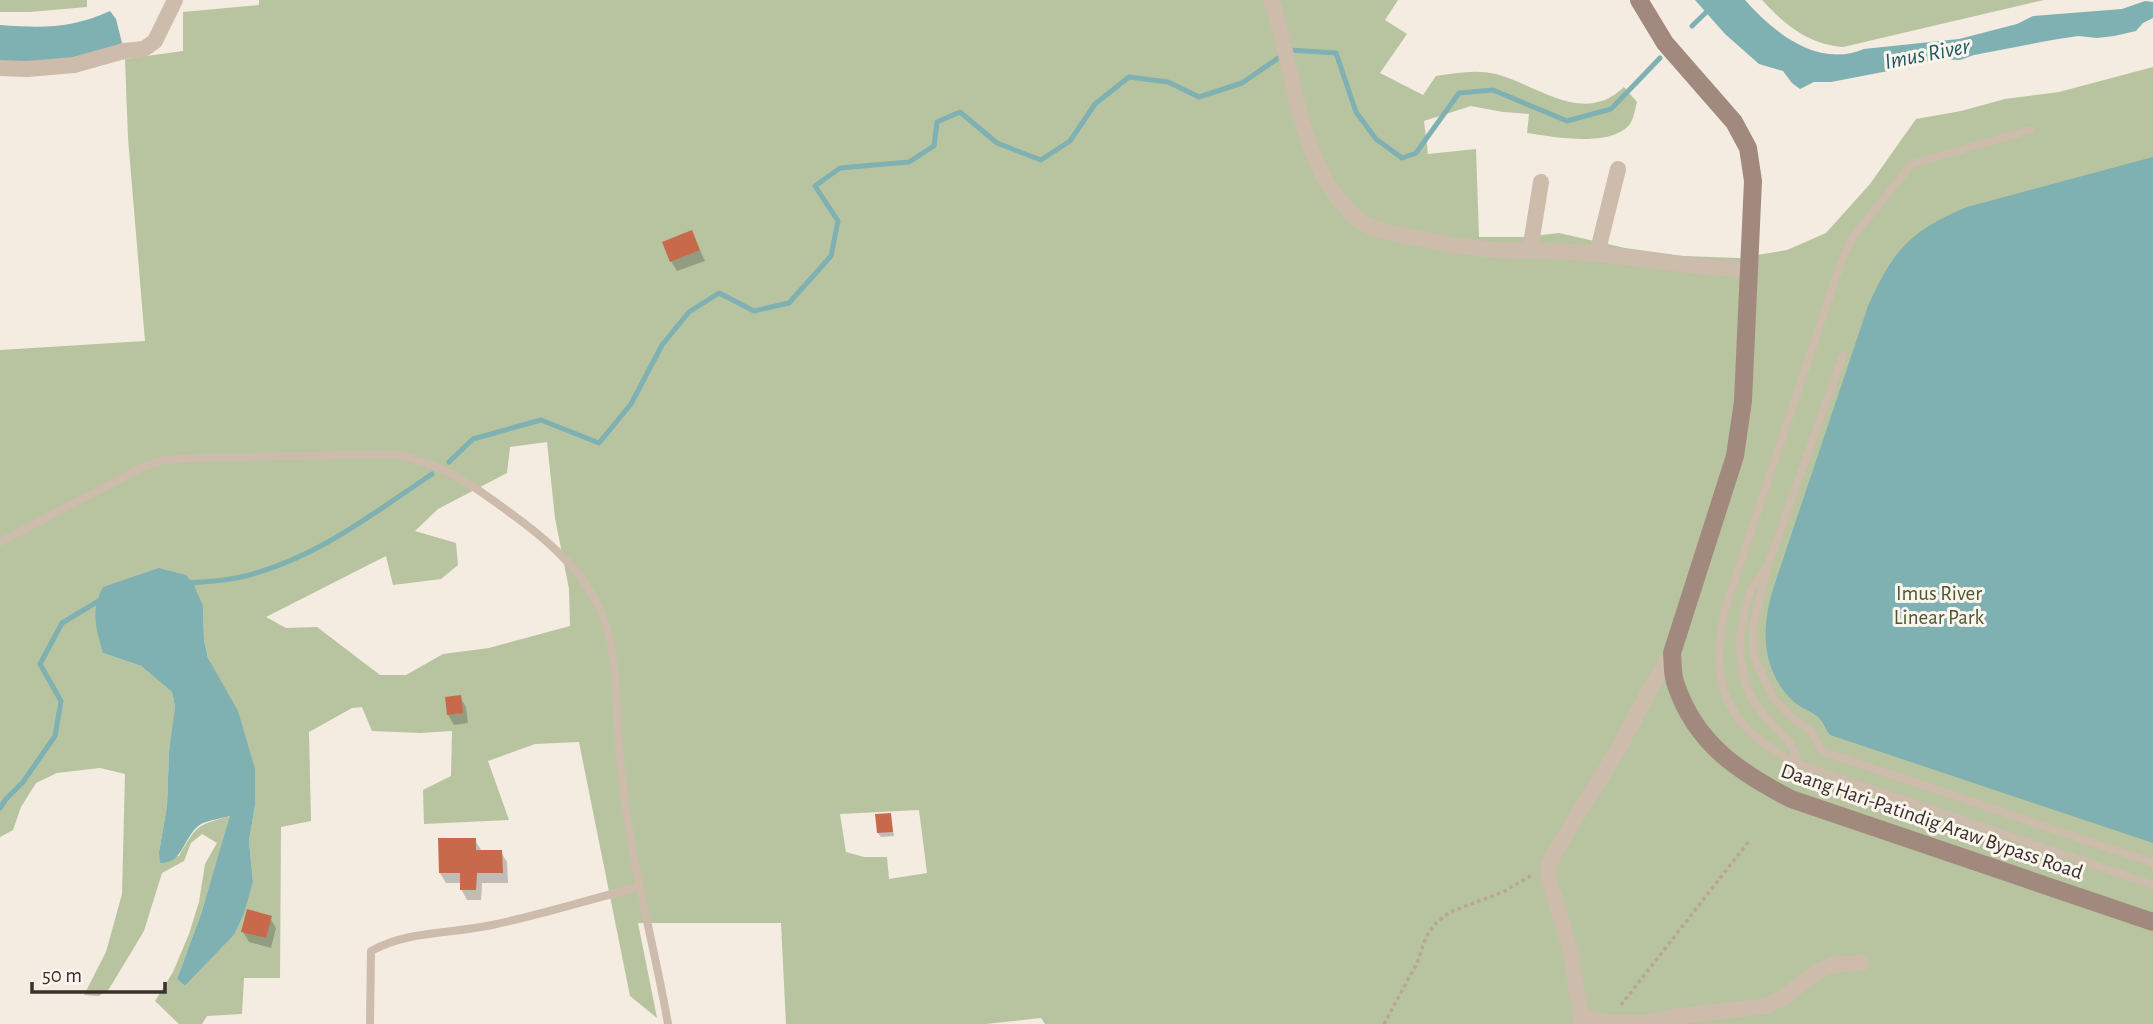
<svg xmlns="http://www.w3.org/2000/svg" width="2153" height="1024" font-family="'Alegreya Sans',sans-serif">
<style>
.green{fill:#b8c4a0;fill-rule:evenodd}
.water{fill:#7fb0b2}
.shadow{fill:#0003}
.lines{fill:none;stroke-linecap:round;stroke-linejoin:round}
.stream{stroke:#7fb0b2;stroke-width:5}
.building{fill:#c8694b}
.path{stroke:#b9a596;stroke-width:3.5;stroke-dasharray:3.5 3.5;stroke-linecap:butt}
.lane{stroke:#cdbbac;stroke-width:8}
.street{stroke:#cdbbac;stroke-width:16}
.secondary{stroke:#a18a7d;stroke-width:18}
.labels{text-anchor:middle;stroke-width:6;stroke-linejoin:round;paint-order:stroke}
.park-label{font-size:21px;fill:#4a5a2e;stroke:#fbf5ee}
.street-label{font-size:21px;fill:#3b302b;stroke:#fbf5ee}
.water-label{font-size:23px;font-style:italic;fill:#1f5a5e;stroke:#fbf5ee}
</style>
<rect width="100%" height="100%" fill="#f4ebe1"/>
<g class="green">
<polygon points="0,0 87,0 87,7 30,12 0,12"/>
<path d="M 259,0 L 1398,0 L 1385,20 L 1407,34 L 1380,73 L 1423,95 L 1436,76 C 1456,73 1475,69 1496,74 C 1540,86 1583,126 1624,87 L 1637,102 C 1635,109 1634,118 1630,124 C 1611,148 1554,137 1527,133 L 1529,114 L 1503,112 L 1471,106 L 1424,121 L 1428,154 L 1476,149 L 1479,237 L 1523,237 L 1559,233 L 1625,248 L 1683,256 L 1739,258 L 1787,250 L 1826,233 L 1870,184 L 1916,119 L 1961,111 L 2005,99 L 2059,92 L 2153,67 L 2153,1024 L 1045,1024 L 1041,1018 L 986,1024 L 786,1024 L 781,923 L 638,923 L 657,1018 L 630,996 L 579,742 L 535,744 L 488,761 L 509,820 L 424,824 L 423,790 L 451,776 L 452,731 L 420,733 L 372,731 L 362,707 L 352,708 L 309,732 L 311,821 L 281,827 L 280,978 L 244,978 L 242,1014 L 207,1016 L 202,1024 L 179,1024 L 155,1001 L 173,972 L 189,934 L 199,902 L 205,864 L 217,843 L 202,834 L 191,843 L 184,861 L 162,873 L 144,931 L 109,989 L 99,996 L 84,995 L 106,952 L 122,894 L 125,774 L 100,768 L 57,773 L 36,783 L 21,807 L 13,830 L 0,837 L 0,350 L 145,341 L 128,138 L 125,59 L 183,51 L 183,12 L 259,5 ZM 547,442 L 555,518 L 569,589 L 570,626 L 489,648 L 443,654 L 406,675 L 380,675 L 317,627 L 286,628 L 266,617 L 386,556 L 393,585 L 441,579 L 458,565 L 456,543 L 415,531 L 438,509 L 507,473 L 510,447 ZM 203,606 L 204,640 L 208,658 L 220,682 L 255,806 L 249,841 L 253,882 L 234,935 L 185,986 L 177,979 L 201,914 L 231,816 C 196,825 197,825 179,856 L 159,852 L 167,806 L 169,752 L 173,727 L 175,707 L 172,692 L 141,666 L 103,653 ZM 919,810 L 927,873 L 889,879 L 887,857 L 864,857 L 846,852 L 840,814 Z"/>
<path d="M 1762,0 L 2044,0 L 1843,47 C 1808,44 1785,25 1762,0 Z"/>
</g>
<g class="water">
<path d="M 1695,0 L 1745,0 C 1775,34 1818,68 1864,49 L 1959,39 L 2017,24 L 2033,16 L 2122,9 L 2145,1 L 2153,2 L 2153,18 L 2143,23 L 2136,31 L 2114,36 L 2097,38 L 2078,36 L 2052,40 L 1974,55 L 1960,60 L 1933,59 L 1914,66 L 1831,82 L 1814,82 L 1800,89 L 1792,83 L 1783,71 L 1759,64 L 1725,34 Z"/>
<path d="M 110,11 L 116,19 L 122,43 C 86,65 41,61 0,62 L 0,25 C 43,28 70,29 110,11 Z"/>
<path d="M 2153,157 L 2153,843 L 1830,735 C 1826,730 1823,721 1818,717 C 1811,711 1801,708 1794,702 C 1761,671 1761,629 1773,589 L 1868,306 C 1893,250 1910,231 1967,207 Z"/>
<path d="M 159,568 L 186,575 L 193,583 L 203,606 L 204,640 L 208,658 L 238,711 L 255,769 L 255,806 L 249,841 L 253,882 L 244,913 L 234,935 L 185,986 L 177,979 L 201,914 L 230,816 C 223,818 211,820 203,823 C 183,833 185,864 160,863 L 159,852 L 167,806 L 169,752 L 175,707 L 172,692 L 141,666 L 103,653 C 96,628 90,611 103,587 Z"/>
</g>
<g class="shadow">
<polygon points="692,233 705,261 677,271 671,261"/>
<polygon points="460,697 466,707 468,723 454,725 448,715"/>
<polygon points="890,815 894,836 881,837 878,833"/>
<polygon points="475,840 481,850 501,852 507,862 508,883 482,883 481,900 467,900 461,889 461,883 446,883 440,873"/>
<polygon points="270,918 276,928 271,948 249,942 243,932"/>
</g>
<g class="lines">
<g class="stream">
<polyline points="1692,26 1719,0"/>
<polyline points="449,462 473,439 541,420 599,443 631,404 662,345 689,312 719,293 754,311 789,303 831,256 838,221 815,186 840,168 909,162 934,146 937,122 960,112 997,143 1041,160 1070,141 1095,104 1129,77 1168,82 1199,97 1242,83 1290,50 1336,53 1356,112 1376,139 1402,158 1416,153 1459,93 1493,90 1567,121 1611,109 1660,58"/>
<path d="M 187,583 C 206,582 226,581 245,576 C 315,559 374,513 432,474"/>
<polyline points="0,808 6,799 23,782 55,736 61,701 40,664 62,623 102,599"/>
</g>
</g>
<g class="building">
<polygon points="692,230 700,250 670,262 662,242"/>
<polygon points="461,695 463,713 447,715 445,697"/>
<polygon points="891,813 893,832 877,833 875,814"/>
<polygon points="438,838 476,838 476,850 502,850 503,873 477,873 476,890 460,890 460,873 439,873"/>
<polygon points="247,909 272,916 266,938 241,932"/>
</g>
<g class="lines">
<g class="path">
<polyline points="1621,1005 1749,841"/>
<polyline points="1384,1024 1417,963 1426,937 1436,923 1450,912 1503,892 1532,875"/>
</g>
<g class="lane">
<path d="M 2030,130 L 1912,164 L 1852,238 L 1841,263 L 1725,609 C 1709,687 1725,724 1795,763 L 2153,885"/>
<path d="M 0,542 L 145,466 L 165,460 L 194,458 L 392,454 C 442,463 470,483 509,512 C 541,535 575,563 594,598 C 615,634 615,676 617,716 C 619,750 622,783 627,816 C 637,886 656,954 668,1024"/>
<polyline points="1767,568 1753,627 1754,657 1773,698 1791,717 1811,731 1822,751 2153,863"/>
<polyline points="1799,764 1790,743 1766,718 1755,704 1746,686 1741,661 1740,637 1745,609 1751,589 1767,568 1843,355"/>
<path d="M 370,1024 L 371,951 C 410,930 451,934 492,925 C 541,915 590,899 639,887"/>
</g>
<g class="street">
<path d="M 1271,0 C 1291,57 1296,131 1327,182 C 1336,195 1348,214 1362,222 C 1375,231 1393,233 1407,236 C 1433,242 1460,247 1486,249 C 1523,252 1560,249 1597,254 C 1649,259 1699,268 1751,270"/>
<polyline points="0,68 27,69 74,65 124,51 144,49 155,41 175,0"/>
<polyline points="1530,250 1541,182"/>
<polyline points="1597,254 1618,169"/>
<polyline points="1582,1016 1607,1022 1645,1023 1671,1017 1767,1006 1784,997 1815,973 1832,965 1861,963"/>
<polyline points="1582,1024 1571,953 1549,879 1549,865 1555,852 1619,748 1650,689 1672,653"/>
</g>
<path class="secondary" d="M 1639,0 L 1665,43 L 1734,122 L 1748,148 L 1753,181 L 1743,401 L 1735,456 L 1672,653 C 1673,663 1672,675 1676,685 C 1696,744 1739,772 1791,799 L 2153,922"/>
</g>
<g class="labels">
<g class="park-label">
<text x="1939" y="600">Imus River<tspan x="1939" dy="24">Linear Park</tspan></text>
</g>
<g class="street-label">
<text transform="translate(1932 821) rotate(19)" y="7">Daang Hari-Patindig Araw Bypass Road</text>
</g>
<g class="water-label">
<text transform="translate(1927 53) rotate(-11)" y="8">Imus River</text>
</g>
</g>
<path d="M32 982v10h133v-10" fill="none" stroke="#3b302b" stroke-width="3.5"/>
<text x="42" y="982" font-size="21" fill="#3b302b" stroke="#fbf5ee" stroke-width="5" paint-order="stroke">50 m</text>
</svg>
